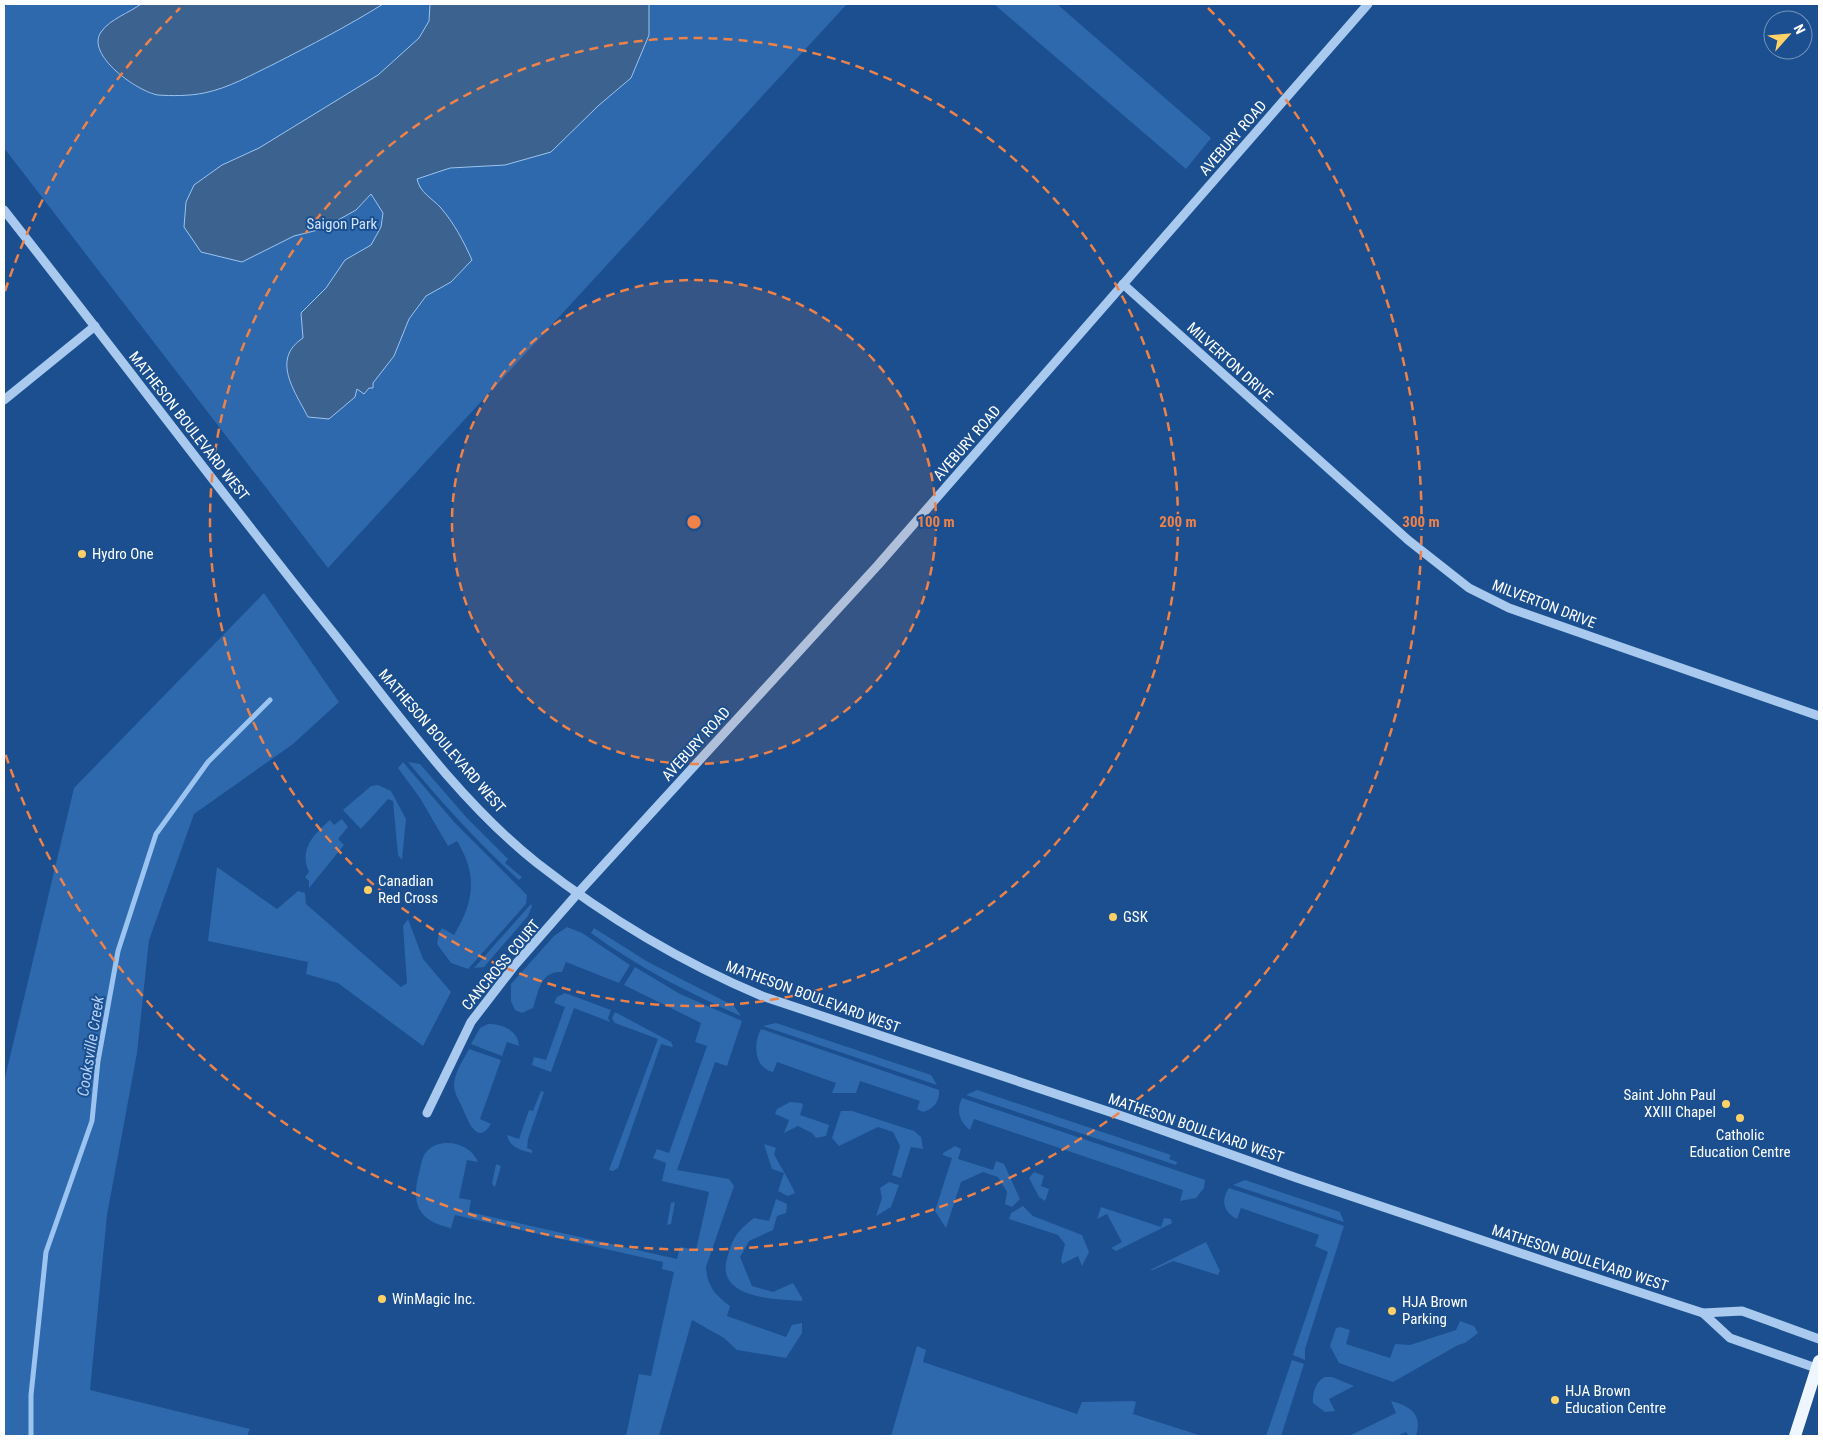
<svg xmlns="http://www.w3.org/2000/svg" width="1823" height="1440" font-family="'Roboto Condensed',sans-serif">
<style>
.green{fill:#2e69ad}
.water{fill:#3c6290;stroke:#9cc4f0}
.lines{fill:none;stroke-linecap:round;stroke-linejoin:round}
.stream{stroke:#9cc4f0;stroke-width:5}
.minor{stroke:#a9c9ee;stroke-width:9}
.major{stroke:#f0f6ff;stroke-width:12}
.ring{fill:none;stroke:#ee8249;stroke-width:2.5;stroke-dasharray:9 6}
.poi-dot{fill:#ffd166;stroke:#1b4f8f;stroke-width:2}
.labels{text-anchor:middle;stroke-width:4;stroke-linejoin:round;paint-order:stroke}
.street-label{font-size:15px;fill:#fff;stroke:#1b4f8f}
.park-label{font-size:15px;fill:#cfe3fa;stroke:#1b4f8f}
.poi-label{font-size:15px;fill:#fff;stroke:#1b4f8f;text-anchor:start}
.water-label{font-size:16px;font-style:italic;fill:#b5d3f5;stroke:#1b4f8f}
.centre{fill:#ee8249;stroke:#1b4f8f;stroke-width:2.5}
.ring-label{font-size:15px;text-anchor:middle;font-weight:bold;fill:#ee8249;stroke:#1b4f8f;stroke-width:4;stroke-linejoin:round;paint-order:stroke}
</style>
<rect width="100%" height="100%" fill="#1b4f8f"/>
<g class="green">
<polygon points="8,4 847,4 328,568 4,148 4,7"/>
<polygon points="994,4 1057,4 1211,138 1186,169"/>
<polygon points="264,593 339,702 293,744 194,814 149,940 137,1053 107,1215 90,1390 250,1429 247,1436 4,1436 4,1082 74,788"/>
<path d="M 403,762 L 455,823 L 527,895 L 526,904 L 468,969 L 451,963 L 437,944 L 439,933 L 442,928 L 454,935 C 474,902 478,875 457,841 L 448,846 L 420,798 L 398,768 Z"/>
<path d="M 408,762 L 420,764 L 467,818 L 508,859 L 505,863 L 522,877 L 519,880 C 478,843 443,804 408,762 Z"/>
<polygon points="378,785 391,791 406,819 402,860 398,855 393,801 388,799 361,829 343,810 371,786"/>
<path d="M 342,819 L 348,827 L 338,839 L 344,845 L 309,888 L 309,881 L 305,877 L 309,872 C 299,849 313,835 330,820 L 334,825 Z"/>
<polygon points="217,867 277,909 298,891 305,893 306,904 401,987 407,983 403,926 408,919 423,959 451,992 423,1046 338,983 306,974 308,962 208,941"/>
<polygon points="531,904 532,906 528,916 484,967 474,968"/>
<path d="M 567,927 L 582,933 L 630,965 L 619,983 L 566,962 L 562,972 C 540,971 539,991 533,1008 L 522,1013 L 515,1010 L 511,1001 L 511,984 L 554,936 Z"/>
<path d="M 594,928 L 648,962 L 734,1006 L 741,1016 C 688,993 638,967 591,933 Z"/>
<path d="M 635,967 L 680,994 L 742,1021 L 727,1066 L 715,1062 L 677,1170 L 729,1179 L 734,1186 L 706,1267 C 707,1286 715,1295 730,1306 L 727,1316 L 786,1337 L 792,1325 L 802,1323 L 802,1333 L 786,1358 L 737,1350 L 724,1338 L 692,1320 L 659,1436 L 626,1436 L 639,1374 L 651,1376 L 674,1272 L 662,1269 L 663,1262 L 455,1215 L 451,1228 C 418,1221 411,1204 419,1173 C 421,1166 422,1156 427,1151 C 441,1136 471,1143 478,1162 L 467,1160 L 459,1198 L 471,1200 L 469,1212 L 677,1259 L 680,1247 L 696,1250 L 709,1192 L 662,1181 L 666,1163 L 653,1158 L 657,1149 L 669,1153 L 707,1046 L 695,1042 L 701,1023 L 624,985 Z"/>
<polygon points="565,993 611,1010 608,1018 610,1022 574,1008 551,1072 532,1065 534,1057 546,1060 565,1007 554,1003 557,997"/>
<polygon points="615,1012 671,1042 673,1046 672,1047 661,1044 618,1168 613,1171 609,1170 658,1039 615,1023 612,1018"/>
<polygon points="776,1023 931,1075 937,1085 763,1026"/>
<path d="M 488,1024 C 502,1024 518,1030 519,1046 L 507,1042 L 502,1056 L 471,1044 L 480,1028 Z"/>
<path d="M 761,1029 L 939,1090 C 940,1101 934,1109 923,1112 L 917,1109 L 920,1101 L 860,1081 L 856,1093 L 832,1093 L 836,1083 L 777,1062 L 773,1072 C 754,1068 753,1043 761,1029 Z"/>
<path d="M 469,1049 L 501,1060 L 480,1119 L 491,1124 C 477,1147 468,1120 462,1107 C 459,1100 454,1093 454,1085 C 454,1073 464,1059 469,1049 Z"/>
<polygon points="977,1090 1171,1155 1169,1159 1177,1162 1176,1165 966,1095"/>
<path d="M 541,1091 L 544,1092 L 528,1139 L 527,1148 L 532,1150 L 532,1153 C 520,1150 510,1148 507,1135 L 519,1139 L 529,1110 L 533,1111 Z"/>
<path d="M 962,1098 L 1205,1180 L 1204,1188 L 1196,1198 L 1180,1201 L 1183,1190 L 974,1119 L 970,1130 C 959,1121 956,1111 962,1098 Z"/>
<polygon points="790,1102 801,1103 803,1105 800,1115 829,1125 826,1136 816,1138 812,1133 798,1126 784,1133 789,1120 775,1114 777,1109"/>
<polygon points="841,1111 852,1111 914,1131 921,1137 923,1149 911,1147 901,1178 892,1175 900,1146 893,1132 878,1127 839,1146 832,1138"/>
<path d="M 764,1144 L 776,1148 L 774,1154 C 781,1168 789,1179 795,1193 L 788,1196 L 778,1191 L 784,1173 L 772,1169 Z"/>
<polygon points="955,1146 961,1149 958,1159 993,1170 996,1161 1004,1164 1020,1199 1012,1207 1005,1204 1007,1192 998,1177 983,1172 961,1182 946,1228 935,1211 952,1158 943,1155 943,1153"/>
<polygon points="496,1164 501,1166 495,1187 492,1184"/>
<polygon points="1034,1172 1044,1176 1041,1186 1049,1189 1045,1201 1039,1197 1029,1178"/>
<polygon points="1245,1180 1340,1212 1344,1222 1233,1185"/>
<polygon points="889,1182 899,1185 891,1207 876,1216 882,1198 880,1188"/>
<path d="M 1229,1188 L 1344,1226 L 1305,1349 L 1305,1360 L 1293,1355 L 1328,1252 L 1315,1246 L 1319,1235 L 1241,1208 L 1237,1219 C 1224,1212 1220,1201 1229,1188 Z"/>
<path d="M 776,1199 L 787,1204 L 786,1213 L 777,1216 L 773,1230 L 749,1241 L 740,1257 L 752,1286 L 773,1292 L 793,1283 L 802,1298 L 802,1301 C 772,1299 713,1298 728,1255 C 734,1235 738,1231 754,1218 L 769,1221 Z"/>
<polygon points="675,1202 671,1224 667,1225 671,1203"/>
<polygon points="1023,1206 1033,1216 1082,1235 1089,1252 1082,1266 1078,1256 1062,1264 1061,1260 1065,1244 1058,1235 1009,1219 1011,1213"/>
<polygon points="1101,1207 1161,1227 1164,1218 1171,1219 1172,1223 1116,1251 1111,1248 1122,1242 1107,1214 1097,1219"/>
<polygon points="1206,1242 1220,1271 1218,1275 1173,1261 1153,1270 1150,1270"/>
<polygon points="1460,1321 1474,1326 1478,1333 1465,1343 1458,1345 1393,1382 1339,1363 1330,1346 1336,1328 1340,1327 1350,1330 1346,1344 1390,1358 1395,1344 1410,1345 1456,1330"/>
<polygon points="917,1346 926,1350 923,1362 1077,1414 1082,1402 1133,1401 1136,1402 1133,1414 1202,1436 891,1436"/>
<polygon points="1292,1360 1304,1364 1281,1436 1266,1436"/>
<path d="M 1325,1377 L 1332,1377 L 1354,1386 L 1329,1399 L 1335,1411 L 1325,1412 L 1313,1403 C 1312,1393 1316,1381 1325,1377 Z"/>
<path d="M 1391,1401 C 1410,1406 1423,1414 1416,1436 L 1409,1436 L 1406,1432 L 1397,1436 L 1349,1436 L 1396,1413 Z"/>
</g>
<g class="water">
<path d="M 141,4 L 383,4 C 348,26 311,45 274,64 C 251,75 229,88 204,93 C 190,96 171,96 158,95 C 138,92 85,55 101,32 C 110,19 129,13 141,4 Z"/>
<path d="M 430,4 L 649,4 L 649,35 L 631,78 L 598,106 L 551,152 L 505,165 L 450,168 L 417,179 C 420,193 432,198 441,208 C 454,223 464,242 472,260 L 451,282 L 426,296 L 409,319 L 394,356 L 373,383 L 373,388 L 369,388 L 364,394 L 357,389 L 355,397 L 329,419 L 308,417 C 294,390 271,359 303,338 L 301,313 L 326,288 L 345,260 L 371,245 L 381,227 L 383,213 L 371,194 L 356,210 L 322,229 L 294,236 L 242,262 L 201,252 L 184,227 L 186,202 L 194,185 L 222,165 L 259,148 L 378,75 L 419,38 L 429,21 Z"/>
</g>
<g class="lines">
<polyline class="stream" points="31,1436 31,1395 46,1252 92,1121 98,1061 118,951 156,834 208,762 270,700"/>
<g class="minor">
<path d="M 4,210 C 115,351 223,495 335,635 C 396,712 460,802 537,863 C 606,917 681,962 762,996 L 1125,1117 L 1297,1178 L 1556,1265 L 1703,1313 L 1742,1311 L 1819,1339"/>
<polyline points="1123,284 1408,540 1469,588 1509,608 1819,716"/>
<polyline points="4,400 95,326"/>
<polyline points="427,1113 471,1022 515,965 578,893 878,565 1368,4"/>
<polyline points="1703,1313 1730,1338 1819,1369"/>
</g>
<polyline class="major" points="1795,1436 1819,1361"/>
</g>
<circle cx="694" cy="522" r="242" fill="#ee8249" fill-opacity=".12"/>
<g class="ring">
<circle cx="694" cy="522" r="242"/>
<circle cx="694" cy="522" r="484"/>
<path d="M5 291A727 727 0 0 1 180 8M1208 8A727 727 0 1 1 5 753"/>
</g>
<g class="poi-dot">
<circle cx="82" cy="554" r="5"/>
<circle cx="368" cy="890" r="5"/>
<circle cx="1113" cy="917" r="5"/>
<circle cx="1726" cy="1104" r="5"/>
<circle cx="1740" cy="1118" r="5"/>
<circle cx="382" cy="1299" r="5"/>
<circle cx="1392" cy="1311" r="5"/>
<circle cx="1555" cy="1400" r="5"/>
</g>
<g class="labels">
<g class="street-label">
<text transform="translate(1233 138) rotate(-49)" y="5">AVEBURY ROAD</text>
<text transform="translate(1230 362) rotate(42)" y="5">MILVERTON DRIVE</text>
<text transform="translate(189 426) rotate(52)" y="5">MATHESON BOULEVARD WEST</text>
<text transform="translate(967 443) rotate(-49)" y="5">AVEBURY ROAD</text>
<text transform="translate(1544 604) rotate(21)" y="5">MILVERTON DRIVE</text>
<text transform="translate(442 741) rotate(49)" y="5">MATHESON BOULEVARD WEST</text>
<text transform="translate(696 744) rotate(-48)" y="5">AVEBURY ROAD</text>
<text transform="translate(501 965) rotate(-50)" y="5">CANCROSS COURT</text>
<text transform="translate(813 997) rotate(20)" y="5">MATHESON BOULEVARD WEST</text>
<text transform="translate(1196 1128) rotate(19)" y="5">MATHESON BOULEVARD WEST</text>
<text transform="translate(1580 1258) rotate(18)" y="5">MATHESON BOULEVARD WEST</text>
</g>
<g class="park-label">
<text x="342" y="229">Saigon Park</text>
</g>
<g class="poi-label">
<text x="92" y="559">Hydro One</text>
<text x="378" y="886">Canadian<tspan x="378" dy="17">Red Cross</tspan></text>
<text x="1123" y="922">GSK</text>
<text x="1716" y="1100" text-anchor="end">Saint John Paul<tspan x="1716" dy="17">XXIII Chapel</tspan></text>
<text x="1740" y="1140" text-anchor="middle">Catholic<tspan x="1740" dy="17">Education Centre</tspan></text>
<text x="392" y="1304">WinMagic Inc.</text>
<text x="1402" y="1307">HJA Brown<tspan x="1402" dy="17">Parking</tspan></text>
<text x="1565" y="1396">HJA Brown<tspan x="1565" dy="17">Education Centre</tspan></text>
</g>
<g class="water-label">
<text transform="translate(90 1046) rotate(-81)" y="6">Cooksville Creek</text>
</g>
</g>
<circle cx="694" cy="522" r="8" class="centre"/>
<g class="ring-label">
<text x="936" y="527">100 m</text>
<text x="1178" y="527">200 m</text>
<text x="1421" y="527">300 m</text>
</g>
<rect width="1823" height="1440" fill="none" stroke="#ffffff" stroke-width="10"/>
<g transform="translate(1788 35) rotate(63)"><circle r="24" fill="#1b4f8f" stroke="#7695bc"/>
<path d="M0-4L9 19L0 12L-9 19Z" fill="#ffd166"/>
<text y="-8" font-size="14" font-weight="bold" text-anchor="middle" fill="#ffffff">N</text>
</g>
</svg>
